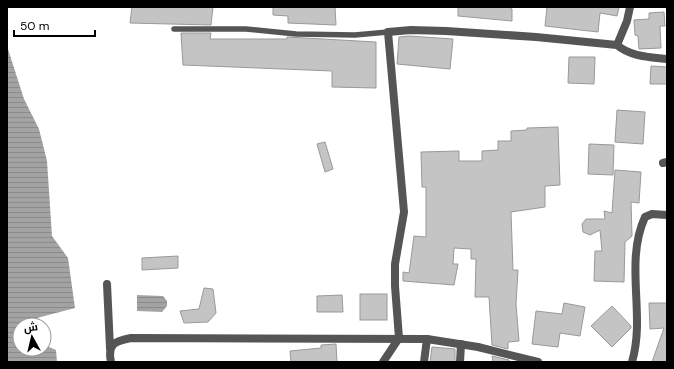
<svg xmlns="http://www.w3.org/2000/svg" width="674" height="369" font-family="'DM Sans',Cairo,sans-serif">
<style>
.water{fill:url(#water-rules)}
.building{fill:#c4c4c4;stroke:#999}
.lines{fill:none;stroke-linecap:round;stroke-linejoin:round}
.service{stroke:#555;stroke-width:5.5}
.minor{stroke:#555;stroke-width:8}
</style>
<defs>
<pattern id="water-rules" width="6" height="5" patternUnits="userSpaceOnUse"><rect width="6" height="5" fill="#a3a3a3"/><path d="M0 2.5h6" fill="none" stroke="#8b8b8b"/></pattern>
</defs>
<rect width="100%" height="100%" fill="#fff"/>
<g class="water">
<polygon points="7,46 24,99 39,129 47,161 52,236 68,258 75,308 37,318 37,325 20,325 20,349 44,349 44,345 56,350 57,362 7,362"/>
<polygon points="137,295 163,296 167,301 167,306 162,312 137,311"/>
</g>
<g class="building">
<polygon points="132,7 213,7 211,25 130,23"/>
<polygon points="273,7 335,7 336,25 288,23 288,16 273,15"/>
<polygon points="458,7 509,7 512,9 512,21 458,16"/>
<polygon points="547,7 619,7 617,16 600,13 598,32 545,26"/>
<polygon points="664,12 665,26 660,26 661,48 639,49 638,36 635,35 634,20 649,19 649,13"/>
<polygon points="181,33 211,33 210,39 287,39 287,37 376,42 376,88 332,87 332,71 183,65"/>
<polygon points="409,36 453,39 450,69 397,64 399,37"/>
<polygon points="569,57 595,57 594,84 568,83"/>
<polygon points="651,66 667,67 667,84 650,84"/>
<polygon points="617,110 645,112 643,144 615,142"/>
<polygon points="558,127 560,185 545,186 545,207 511,212 513,270 518,270 516,304 519,341 508,342 508,349 492,345 489,297 475,297 476,259 471,259 471,249 454,248 453,264 458,264 454,285 403,281 403,272 409,273 414,236 426,237 426,187 422,187 421,152 459,151 459,161 482,161 482,151 498,150 498,141 511,141 511,131 527,130 527,128"/>
<polygon points="325,142 333,169 325,172 317,144"/>
<polygon points="589,144 614,145 613,175 588,174"/>
<polygon points="615,170 641,172 639,203 631,202 632,236 625,242 624,282 594,281 595,251 602,251 600,230 590,235 583,232 582,224 586,219 605,219 604,211 612,213"/>
<polygon points="178,256 178,268 142,270 142,258"/>
<polygon points="204,288 213,289 216,313 208,322 184,323 180,311 199,309"/>
<rect x="360" y="294" width="27" height="26"/>
<polygon points="342,295 343,312 317,312 317,296"/>
<polygon points="564,303 585,307 580,336 560,333 558,347 532,344 536,311 562,314"/>
<polygon points="649,303 667,303 667,362 652,362 664,328 650,329"/>
<polygon points="612,306 631,326 631,328 612,347 591,326"/>
<polygon points="336,344 337,362 291,362 290,351 321,348 321,345"/>
<polygon points="432,347 455,349 455,362 430,362"/>
<polygon points="492,356 509,360 509,362 493,362"/>
</g>
<g class="lines">
<polyline class="service" points="174,29 246,29 296,34 355,35 388,32"/>
<g class="minor">
<polyline points="617,45 627,21 630,7"/>
<polyline points="663,163 667,162"/>
<polyline points="107,284 110,348"/>
<path d="M 111,362 C 107,344 115,341 131,338 L 427,339 L 478,347 L 538,362"/>
<path d="M 383,362 L 399,338 L 395,286 L 395,264 L 404,212 L 388,32 L 411,30 L 446,31 L 536,37 L 617,45 C 631,57 650,57 667,59"/>
<polyline points="424,362 427,339"/>
<polyline points="460,362 461,344"/>
<path d="M 632,362 C 646,315 624,263 645,217 L 652,214 L 667,215"/>
</g>
</g>
<rect width="674" height="369" fill="none" stroke="#000000" stroke-width="16"/>
<g transform="translate(32 337) rotate(352)"><circle r="19" fill="#ffffff" stroke="#999999"/>
<path d="M0-3L7 15L0 10L-7 15Z" fill="#000000"/>
<text y="-6" font-size="11" font-weight="bold" text-anchor="middle" fill="#000000">ش</text>
</g>
<path d="M14 30v6h81v-6" fill="none" stroke="#000000" stroke-width="2"/>
<text x="20" y="30" font-size="12" fill="#000000" stroke="#ffffff" stroke-width="3" paint-order="stroke">50 m</text>
</svg>
